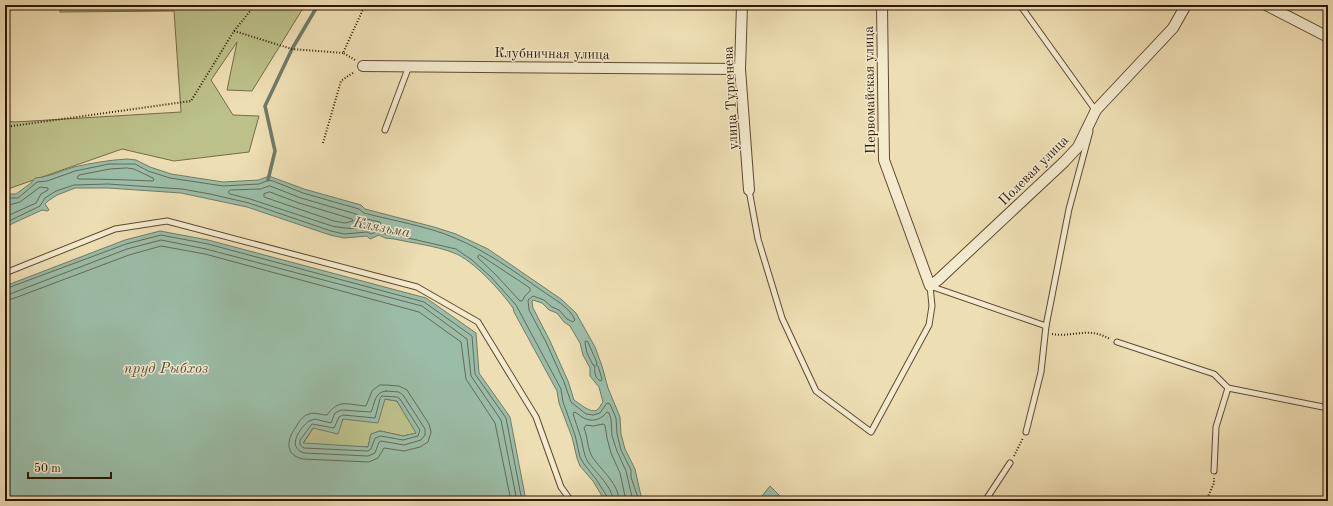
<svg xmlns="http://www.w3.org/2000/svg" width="1333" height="506" font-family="'Old Standard TT',serif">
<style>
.green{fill:#bcc08a;stroke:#756c47}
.water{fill:#9bbda8;stroke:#6f7b66;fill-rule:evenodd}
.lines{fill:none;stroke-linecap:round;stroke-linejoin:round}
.shore{stroke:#646a56;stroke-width:1}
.stream{stroke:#6f7b66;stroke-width:3.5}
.service-casing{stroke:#5e4930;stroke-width:7}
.minor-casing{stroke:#5e4930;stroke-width:12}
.path{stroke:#2e1704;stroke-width:2;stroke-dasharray:1 2;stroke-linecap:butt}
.service{stroke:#f4eace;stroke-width:5}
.minor{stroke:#f4eace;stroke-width:10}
.labels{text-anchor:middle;stroke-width:3;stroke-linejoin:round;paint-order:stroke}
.street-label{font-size:14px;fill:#2e1704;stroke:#f4eace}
.water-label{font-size:15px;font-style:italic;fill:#54513d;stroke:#f4eace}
</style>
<rect width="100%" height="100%" fill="#eedeb3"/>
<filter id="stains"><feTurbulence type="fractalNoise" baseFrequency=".005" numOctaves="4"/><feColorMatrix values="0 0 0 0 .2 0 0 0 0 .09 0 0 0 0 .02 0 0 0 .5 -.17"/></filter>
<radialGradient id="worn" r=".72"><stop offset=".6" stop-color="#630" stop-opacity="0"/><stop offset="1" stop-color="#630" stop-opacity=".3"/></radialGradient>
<g class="green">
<polygon points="60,5 305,5 252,91 227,90 237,42 211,80 233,115 259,116 249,152 174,161 122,149 5,190 5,121 15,122 181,112 174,11 60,12"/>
<polygon points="384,399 397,401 417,433 403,436 380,431 371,434 368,447 303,444 313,428 343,419"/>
</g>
<g class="water">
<path d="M 127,159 L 136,160 L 150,167 L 171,174 L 223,182 L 259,180 L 269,176 L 304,189 L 361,205 L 365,209 L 434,227 L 456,234 L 488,249 L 561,299 L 576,313 L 595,347 L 602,366 L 608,388 L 620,417 L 621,434 L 625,449 L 635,469 L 641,496 L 643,501 L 605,501 L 593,481 L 580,466 L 577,458 L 572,437 L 559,403 L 557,391 L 514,312 L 513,308 C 501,291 473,260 454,253 C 437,246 412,243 394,239 L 385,238 L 379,235 L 370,239 L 367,236 L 344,238 L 330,235 L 247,207 L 181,193 L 108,188 L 75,188 L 57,195 L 48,201 L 45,204 L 49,210 L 47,211 L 42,210 L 5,227 L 5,198 L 9,194 L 16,194 L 31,183 L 35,178 C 50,177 60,171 74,167 C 92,163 109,160 127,159 ZM 533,300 L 542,303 L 549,310 L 557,313 L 564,322 L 570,326 L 580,343 L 583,355 L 590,368 L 590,376 L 599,387 L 603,402 C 601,404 599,409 597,410 C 591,414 579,403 574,400 L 568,381 L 550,341 L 533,308 L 532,301 Z"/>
<path d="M 160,231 L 208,240 L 426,298 L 476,333 L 479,373 L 510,417 L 526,501 L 5,501 L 5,286 L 125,240 ZM 385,399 L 397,401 L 416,433 L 403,436 L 380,431 L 371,434 L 368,447 L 303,443 L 313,428 L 338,434 L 343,419 L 378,423 Z"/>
<polygon points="770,486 785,501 758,501"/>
</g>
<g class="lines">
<g class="shore">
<path d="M 127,168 L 134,169 L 153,178 L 154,180 L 153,181 C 128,180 104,179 79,179 L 77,178 L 79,175 L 110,169 Z"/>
<path d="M 270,186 L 301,198 L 356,214 L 362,218 L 380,222 L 381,225 C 370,230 344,229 332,226 L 250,199 L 230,194 L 228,192 L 230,190 L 260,189 Z"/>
<polygon points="270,192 299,203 352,219 353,221 345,223 334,221 264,197 264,194"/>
<path d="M 5,201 L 11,198 L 18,198 L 37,182 L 47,181 L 75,171 L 109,164 L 135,164 L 148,171 L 170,178 L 223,186 L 259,184 L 269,180 L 273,181 L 303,193 L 359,209 L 364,213 C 394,221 427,226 455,238 C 486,251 514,271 541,290 C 552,298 570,307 575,320 L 573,322 L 567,319 L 559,310 L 552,307 L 544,300 L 533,296 L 528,300 L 529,310 L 546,342 L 564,382 L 571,402 L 586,414 L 593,415 L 600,413 L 607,403 L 610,404 L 616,418 L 617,434 L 621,450 L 631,470 L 631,477 L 639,501"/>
<polyline points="5,206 20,202 40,187 48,188 48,190 41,194 36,203 5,217"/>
<polyline points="5,223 40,206 45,198 56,191 74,185 108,184 182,189 210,194 249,203 331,231 344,234 367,232 371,234 379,231 386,234 395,235 456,249 472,260 491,277 516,305 561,389 563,402 575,435 580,457 584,464 596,479 608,498 608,501"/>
<polygon points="480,255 530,288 530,291 525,296 522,301 520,301 495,274 478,258 478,256"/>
<polyline points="5,289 126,244 161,235 208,244 424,302 472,336 475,374 506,418 522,501"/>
<polyline points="5,294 10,294 127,249 161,240 206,249 422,306 467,339 471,376 501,420 517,501"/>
<polyline points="5,300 12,299 129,255 161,246 205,254 419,312 461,342 466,379 495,423 511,501"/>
<path d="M 586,341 L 588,342 L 597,363 L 596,365 L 598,366 L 602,379 L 601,381 C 595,379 594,372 595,366 L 593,365 L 587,353 L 585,343 Z"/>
<path d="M 380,385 L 386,385 L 399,386 L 407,390 L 429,424 L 431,432 L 428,442 L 420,447 L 404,451 L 384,448 L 378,458 L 369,462 L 303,459 C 284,455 287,439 296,427 C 299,422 302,416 309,414 C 315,412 321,415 327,415 C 339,398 348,405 366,406 L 372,391 Z"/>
<path d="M 386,391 L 399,392 L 403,395 L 425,429 L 425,435 L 421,440 L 404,445 L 381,441 L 379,442 L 375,453 L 368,456 L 304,453 C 286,447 300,428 309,421 L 315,419 L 331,423 L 335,413 L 341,410 L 371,412 C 375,404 374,392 386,391 Z"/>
<polygon points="382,396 397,397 400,399 420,430 418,436 403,440 381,436 375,438 371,449 368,451 304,448 300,445 300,440 312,424 334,428 339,417 343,415 375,418 380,399"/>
<path d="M 613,501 C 613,487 596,473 588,462 C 583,454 583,443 580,435 C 578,428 575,421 573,414 L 574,412 C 577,413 579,415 582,417 C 591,423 601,420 607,412 L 609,413 L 611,419 L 612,436 L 617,451 L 626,471 L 633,501"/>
<path d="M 619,501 C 619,484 602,471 593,458 C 587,450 588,437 584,428 L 586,425 L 593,426 L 603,424 L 605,425 L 607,438 L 611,453 L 620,473 L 626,501"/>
</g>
<polyline class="stream" points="268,180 275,151 265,106 292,49 318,5"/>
<defs>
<g id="service">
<polyline points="1020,5 1096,111"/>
<polyline points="385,130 409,66"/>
<polyline points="749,190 758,239 782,318 816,391 871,432 929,325 932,306 930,286 1046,326 1041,372 1026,432"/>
<polyline points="5,273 115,229 167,221 417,287 478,322 536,417 561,487 571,501"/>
<polyline points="1046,326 1069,209 1090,131"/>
<polyline points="1117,342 1214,374 1228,388 1328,408"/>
<polyline points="1214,471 1216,427 1228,388"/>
<polyline points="985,501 1010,463"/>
</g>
<g id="minor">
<polyline points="742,5 740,69 749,190"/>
<polyline points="882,5 884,160 930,286 938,280 1064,162 1078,147 1096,110 1173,28 1186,5"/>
<polyline points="1266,5 1328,37"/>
<polyline points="363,66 740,69"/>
</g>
</defs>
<use href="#service" class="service-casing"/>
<use href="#minor" class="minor-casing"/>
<g class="path">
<polyline points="234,31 292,49 343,53"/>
<polyline points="355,60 343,53 365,5"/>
<polyline points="5,127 191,101 234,31 255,5"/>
<polyline points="323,143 341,81 354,72"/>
<path d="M 1052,334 C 1068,337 1083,330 1098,334 C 1102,335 1106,337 1110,339"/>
<polyline points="1014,456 1023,438"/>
<polyline points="1206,501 1214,483 1214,478"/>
</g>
<use href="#service" class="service"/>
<use href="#minor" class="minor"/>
</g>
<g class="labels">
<g class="street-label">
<text transform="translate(552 53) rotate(1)" y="5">Клубничная улица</text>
<text transform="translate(869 90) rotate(-91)" y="5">Первомайская улица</text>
<text transform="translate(730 98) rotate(-93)" y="5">улица Тургенева</text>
<text transform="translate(1033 170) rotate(-45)" y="5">Полевая улица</text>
</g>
<g class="water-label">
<text transform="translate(382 227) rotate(11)" y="5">Клязьма</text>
<text x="166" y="373">пруд Рыбхоз</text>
</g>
</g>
<rect width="1333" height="506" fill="none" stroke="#eedeb3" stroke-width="20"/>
<rect x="6" y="6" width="1321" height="494" fill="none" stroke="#2e1704" stroke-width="2"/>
<rect x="10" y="10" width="1313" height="486" fill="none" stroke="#2e1704"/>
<path d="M28 472v6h83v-6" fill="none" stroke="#2e1704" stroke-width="2"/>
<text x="34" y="472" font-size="12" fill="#2e1704" stroke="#f4eace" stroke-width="3" paint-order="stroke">50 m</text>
<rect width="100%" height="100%" filter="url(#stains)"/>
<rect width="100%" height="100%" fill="url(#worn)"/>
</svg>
